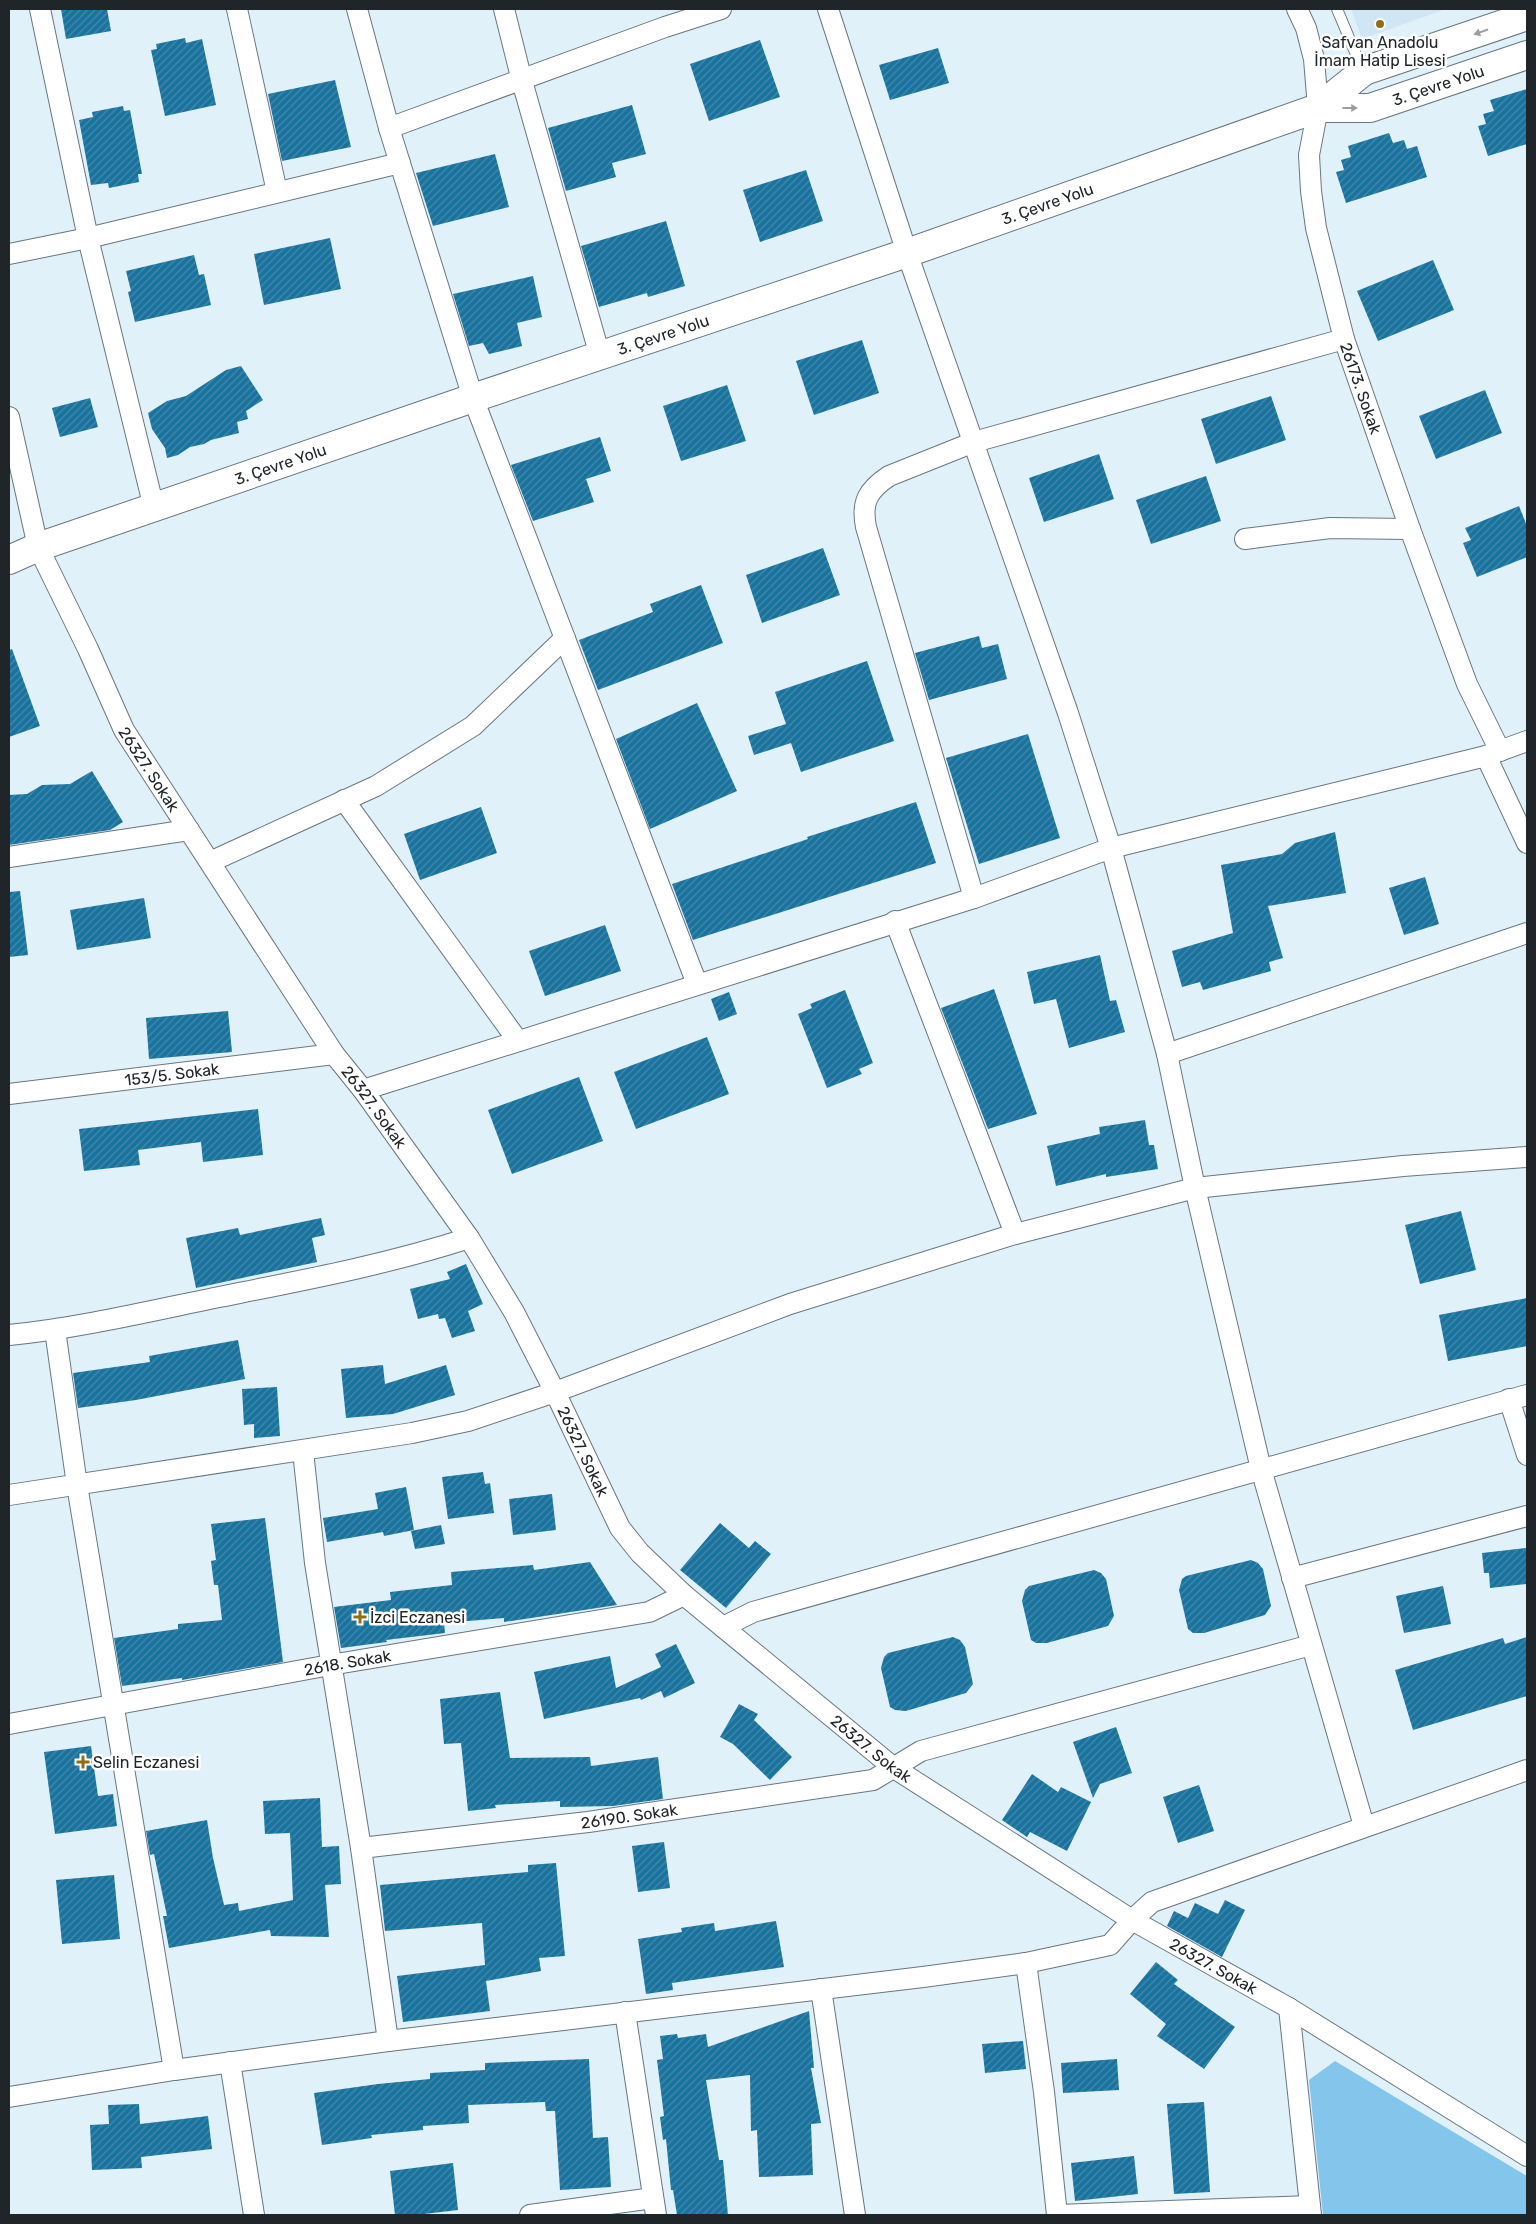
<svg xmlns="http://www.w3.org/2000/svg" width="1536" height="2224" font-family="Rubik,sans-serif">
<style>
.built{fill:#d0e6f5}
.park{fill:#84c5ec}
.building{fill:url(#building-hatch)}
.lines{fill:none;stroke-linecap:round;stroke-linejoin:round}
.lane-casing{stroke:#69767f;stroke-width:12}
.street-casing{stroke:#69767f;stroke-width:22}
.secondary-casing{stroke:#69767f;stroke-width:30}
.lane{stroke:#fff;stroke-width:10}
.street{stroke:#fff;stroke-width:20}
.secondary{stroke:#fff;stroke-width:28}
.oneway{fill:#9b9d9f}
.poi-dot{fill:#906e14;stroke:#fff;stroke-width:2}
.labels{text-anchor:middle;stroke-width:5;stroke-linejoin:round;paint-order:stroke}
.poi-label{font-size:16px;fill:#202529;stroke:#fff;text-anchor:start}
.street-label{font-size:16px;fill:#202529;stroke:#fff}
</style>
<defs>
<pattern id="building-hatch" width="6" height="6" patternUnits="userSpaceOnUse" patternTransform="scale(1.25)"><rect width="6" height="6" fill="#18739f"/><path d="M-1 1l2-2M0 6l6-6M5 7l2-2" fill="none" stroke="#498aa9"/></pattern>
</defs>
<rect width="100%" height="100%" fill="#e1f1fa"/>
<polygon class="built" points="1351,9 1446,9 1362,39"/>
<polygon class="park" points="1335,2061 1527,2176 1527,2215 1323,2215 1309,2080"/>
<g class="building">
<polygon points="61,9 107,9 111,31 66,39"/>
<polygon points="185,38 186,43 202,39 216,105 165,116 151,50 157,49 156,44"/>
<polygon points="760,40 780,97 709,121 690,64"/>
<polygon points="938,48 949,83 890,100 879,65"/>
<polygon points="335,80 351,147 282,161 268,94"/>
<polygon points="1527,89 1527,144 1488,156 1478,126 1486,124 1483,114 1494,111 1490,100"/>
<polygon points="632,105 646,154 612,163 616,177 566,191 548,128"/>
<polygon points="123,106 124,111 130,110 142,174 138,174 139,182 109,188 108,183 91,185 79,120 93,117 92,112"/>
<polygon points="1389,133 1393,143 1404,140 1407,149 1417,146 1427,177 1346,203 1336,172 1344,170 1341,160 1351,157 1348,146"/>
<polygon points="495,154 509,207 433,226 416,173"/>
<polygon points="806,170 823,221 760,242 743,190"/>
<polygon points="666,221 685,286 648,297 647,293 599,307 581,246"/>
<polygon points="330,238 341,289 264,305 254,254"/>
<polygon points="194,255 199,275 204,274 211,305 135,322 128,292 131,291 126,271"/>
<polygon points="1433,260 1454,310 1378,341 1357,291"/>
<polygon points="533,276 542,317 517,323 522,346 489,354 483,343 469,346 453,294"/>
<polygon points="862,340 879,393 814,415 796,361"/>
<polygon points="241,366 263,400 246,411 248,419 237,422 239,433 211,440 204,444 190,447 178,455 167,458 165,448 152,429 148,413 167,401 186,396 226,370"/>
<polygon points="727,385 746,441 681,461 663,406"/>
<polygon points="1485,390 1502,433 1436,459 1419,416"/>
<polygon points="1271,396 1286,440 1216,464 1201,419"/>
<polygon points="90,398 98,427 60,437 52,408"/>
<polygon points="600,437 611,471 586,479 594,502 533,521 511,465"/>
<polygon points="1099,454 1114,499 1044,522 1029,478"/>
<polygon points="1206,476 1221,521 1151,544 1136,500"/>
<polygon points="1519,506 1527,526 1527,557 1477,577 1463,543 1471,540 1465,528"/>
<polygon points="823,548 840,595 762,623 746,575"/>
<polygon points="701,585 723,643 598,690 579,640 653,612 650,604"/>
<polygon points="979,636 982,648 998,644 1007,679 929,700 915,653"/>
<polygon points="12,649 40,726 9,737 9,650"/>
<polygon points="867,661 894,741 801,772 791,743 754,755 748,736 786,724 775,692"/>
<polygon points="697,703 737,791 650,829 616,739"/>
<polygon points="1028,734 1060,838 979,864 946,758"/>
<polygon points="92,771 123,822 110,830 9,845 9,795 27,794 42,785 70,784"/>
<polygon points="916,802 936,863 693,940 672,884 808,839 807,837"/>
<polygon points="481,807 497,853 420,880 404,834"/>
<polygon points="1335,832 1346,893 1268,906 1283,958 1269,962 1271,971 1203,990 1200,982 1182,987 1172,951 1233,933 1221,865 1282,854 1295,843"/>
<polygon points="1425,877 1439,924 1404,935 1389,888"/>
<polygon points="20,891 28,955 9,957 9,892"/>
<polygon points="144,898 151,938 77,950 70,910"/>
<polygon points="605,925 621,971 545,996 529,951"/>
<polygon points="1100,955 1110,1001 1116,1000 1125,1032 1069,1048 1056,999 1034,1004 1027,972"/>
<polygon points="994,989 1037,1114 988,1129 941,1008"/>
<polygon points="845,990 873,1063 859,1069 862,1074 827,1088 798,1014 812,1008 810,1004"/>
<polygon points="729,992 737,1014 719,1021 711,999"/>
<polygon points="228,1011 232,1052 149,1059 146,1018"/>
<polygon points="707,1037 729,1094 636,1129 614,1072"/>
<polygon points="579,1077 603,1141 512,1174 488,1110"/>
<polygon points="258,1109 263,1155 203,1162 201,1142 138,1150 140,1165 84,1171 79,1129"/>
<polygon points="1145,1120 1149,1145 1154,1145 1158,1169 1106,1177 1106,1174 1056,1186 1047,1146 1100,1134 1099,1127"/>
<polygon points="1461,1211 1476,1270 1420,1284 1405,1225"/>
<polygon points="321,1218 325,1235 312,1238 317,1262 196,1288 186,1238 238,1228 240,1235"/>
<polygon points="466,1264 483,1304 468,1311 475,1331 452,1338 445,1318 439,1319 438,1314 418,1319 410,1289 450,1279 447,1272"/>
<polygon points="1527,1298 1527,1346 1448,1361 1439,1315"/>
<polygon points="238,1340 245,1379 136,1400 78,1408 73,1373 150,1362 149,1356"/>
<polygon points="383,1365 385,1384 446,1365 455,1395 393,1414 346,1418 341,1369"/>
<polygon points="277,1387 280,1436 254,1438 254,1424 244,1425 242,1389"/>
<polygon points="483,1472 485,1484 490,1483 494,1513 448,1519 442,1477"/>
<polygon points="406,1487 414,1530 384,1536 383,1532 327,1542 323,1518 378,1509 375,1493"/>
<polygon points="552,1494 556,1530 513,1535 509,1499"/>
<polygon points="265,1518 283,1662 182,1680 182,1678 122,1686 114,1638 178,1629 178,1624 222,1620 218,1585 214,1585 211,1561 216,1560 211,1524"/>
<polygon points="720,1523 749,1548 755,1541 771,1554 726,1608 680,1570"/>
<polygon points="441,1525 445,1544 415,1549 411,1531"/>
<polygon points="1527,1548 1527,1584 1490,1588 1489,1573 1484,1573 1482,1553"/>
<polygon points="1251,1560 1258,1563 1263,1569 1271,1606 1265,1615 1204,1633 1193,1633 1188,1629 1179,1590 1182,1579 1186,1576"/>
<polygon points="590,1562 617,1605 504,1622 504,1618 444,1623 445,1633 386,1640 387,1642 341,1648 334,1607 391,1600 390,1592 452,1585 451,1572 533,1565 534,1570"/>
<polygon points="1094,1570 1101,1573 1106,1579 1114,1616 1108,1626 1047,1643 1036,1643 1031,1640 1022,1601 1025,1590 1029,1586"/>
<polygon points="1443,1586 1451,1624 1404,1633 1396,1596"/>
<polygon points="953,1637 960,1640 965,1647 973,1684 966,1693 906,1711 895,1710 890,1707 881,1668 884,1657 888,1653"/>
<polygon points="1527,1637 1527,1696 1413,1730 1395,1670 1503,1638 1505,1644"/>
<polygon points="676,1644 695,1683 664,1698 661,1691 641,1700 640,1698 544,1719 534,1672 610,1656 616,1688 661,1667 655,1654"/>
<polygon points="500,1692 510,1758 590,1757 591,1766 658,1757 663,1799 613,1806 560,1807 560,1801 495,1805 496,1808 468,1811 461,1743 444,1744 440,1699"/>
<polygon points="739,1704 758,1714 754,1720 792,1757 770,1780 733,1744 720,1737"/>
<polygon points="1116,1727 1132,1773 1100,1784 1093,1798 1073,1742"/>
<polygon points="91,1746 98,1796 113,1794 117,1826 55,1834 44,1752"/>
<polygon points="1032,1774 1058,1792 1061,1787 1091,1802 1067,1851 1030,1832 1027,1837 1002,1820"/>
<polygon points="1199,1785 1214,1831 1178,1843 1163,1797"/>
<polygon points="320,1798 322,1847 339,1846 341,1884 325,1885 329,1937 271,1936 270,1930 169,1948 163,1916 167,1916 154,1854 150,1855 146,1831 207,1820 213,1858 224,1905 238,1903 239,1911 293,1900 290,1833 265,1834 263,1801"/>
<polygon points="664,1842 670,1888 638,1892 632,1846"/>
<polygon points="556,1863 565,1956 539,1958 541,1971 486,1981 490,2011 403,2022 397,1976 485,1965 482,1923 385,1931 380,1885 528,1872 528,1865"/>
<polygon points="114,1875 120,1939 62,1944 56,1880"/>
<polygon points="1225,1900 1245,1910 1222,1957 1167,1926 1174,1911 1188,1918 1195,1903 1218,1914"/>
<polygon points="776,1921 784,1967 672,1983 673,1990 646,1994 638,1939 682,1932 681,1928 714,1923 715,1931"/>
<polygon points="1156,1962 1178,1980 1174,1984 1235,2027 1204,2069 1157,2036 1166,2024 1130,1994"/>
<polygon points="809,2011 814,2068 811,2068 821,2123 811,2124 813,2175 759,2177 757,2130 751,2131 750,2075 706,2080 719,2160 723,2160 728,2215 677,2215 673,2190 671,2190 666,2139 663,2140 660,2117 664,2116 657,2060 663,2059 660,2036 677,2034 678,2038 706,2034 708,2047"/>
<polygon points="1023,2041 1026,2069 985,2073 982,2044"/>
<polygon points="589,2059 593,2138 608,2137 611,2187 560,2190 555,2111 546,2111 545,2102 468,2105 469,2123 423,2126 423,2130 371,2135 372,2138 322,2145 314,2093 378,2084 430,2079 430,2073 485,2070 485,2063"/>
<polygon points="1117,2059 1119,2090 1063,2093 1061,2063"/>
<polygon points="1204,2102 1210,2192 1174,2194 1167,2104"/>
<polygon points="139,2104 140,2124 208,2116 212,2149 141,2157 142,2168 92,2170 90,2125 109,2124 108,2105"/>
<polygon points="1134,2156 1138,2194 1075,2201 1071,2163"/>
<polygon points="453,2163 458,2210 416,2215 395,2215 390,2171"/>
</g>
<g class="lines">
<defs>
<polyline id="lane" points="1337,9 1363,71"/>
<g id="street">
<polyline points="40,9 88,238 154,508"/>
<polyline points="237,9 277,192"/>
<polyline points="357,9 389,128 473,398 697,984"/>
<polyline points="504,9 522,81 600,356"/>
<polyline points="828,9 907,253 1068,713 1111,848 1167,1054 1195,1188 1261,1469 1364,1826"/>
<path id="s1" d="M 1297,9 L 1306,28 L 1314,59 L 1318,108 L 1309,155 L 1311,191 L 1316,228 L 1344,339 L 1410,529 L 1467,684 L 1500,751"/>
<polyline points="389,128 665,27 721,9"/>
<polyline points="9,254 88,238 400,163"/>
<path id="s2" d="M 9,417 L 38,547 L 88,649 L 124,730 L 334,1054 L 363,1090 L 469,1238 L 514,1312 L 555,1392 L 620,1528 L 640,1553 L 684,1595 L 894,1768 L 1132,1920 L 1289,2008 L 1527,2156"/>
<polyline points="1245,539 1330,528 1410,529"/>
<polyline points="1486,756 1527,843"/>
<polyline points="344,800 518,1041"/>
<polyline points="9,857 189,830"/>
<polyline points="210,862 376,786 473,726 565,638"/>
<path d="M 974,898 L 866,527 C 861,502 868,490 889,476 L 974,442 L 1344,339"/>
<polyline points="895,921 1015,1234"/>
<polyline points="1167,1054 1527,933"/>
<polyline points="363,1090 974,898 1111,848 1486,756 1527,741"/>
<path id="s3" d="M 9,1094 L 334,1054"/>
<polyline points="55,1330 77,1485 174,2070"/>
<path d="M 9,1335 C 78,1328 146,1312 214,1298 C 299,1281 386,1265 469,1238"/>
<polyline points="1509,1399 1527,1455"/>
<polyline points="303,1451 315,1563 361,1848 388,2041"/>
<polyline points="9,1495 412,1433 468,1421 555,1392 790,1304 1015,1234 1195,1188 1403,1166 1527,1157"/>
<polyline points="1292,1578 1527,1516"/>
<polyline points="723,1627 753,1612 1527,1395"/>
<path id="s4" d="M 9,1724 L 330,1665 L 649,1612 L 684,1595"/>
<path id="s5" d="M 361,1848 L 588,1822 L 873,1780 L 921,1751 L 1311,1645"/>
<polyline points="1026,1963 1044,2092 1057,2215"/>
<polyline points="821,1989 855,2215"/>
<polyline points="1289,2008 1311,2215"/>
<polyline points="625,2012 656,2215"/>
<polyline points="230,2062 254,2215"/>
<polyline points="9,2097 174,2070 388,2041 923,1977 1026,1963 1110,1945 1132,1920 1152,1902 1527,1770"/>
<polyline points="530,2215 653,2198"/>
<polyline points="1057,2215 1310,2206"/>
</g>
<g id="secondary">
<path id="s6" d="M 1527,16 L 1364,71 L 1318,108 L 1370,108 L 1527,55"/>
<path id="s7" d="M 9,560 L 38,547 L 473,398 L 907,253 L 1318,108"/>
</g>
</defs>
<use href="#lane" class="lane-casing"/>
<use href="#street" class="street-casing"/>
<use href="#secondary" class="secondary-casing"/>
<use href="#lane" class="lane"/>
<use href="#street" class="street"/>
<use href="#secondary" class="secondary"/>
</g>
<defs><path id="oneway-solid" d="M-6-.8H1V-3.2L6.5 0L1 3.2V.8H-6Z" transform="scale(1.25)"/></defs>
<g class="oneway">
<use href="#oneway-solid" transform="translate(1481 32) rotate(161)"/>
<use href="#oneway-solid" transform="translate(1350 108)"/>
</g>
<g class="poi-dot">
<circle cx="1380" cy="24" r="5"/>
<path d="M357.5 1609.5h5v5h5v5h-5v5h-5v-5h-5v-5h5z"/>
<path d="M80.5 1754.5h5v5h5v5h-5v5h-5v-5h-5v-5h5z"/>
</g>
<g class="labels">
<g class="poi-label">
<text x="1380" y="48" text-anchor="middle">Safvan Anadolu<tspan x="1380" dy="18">İmam Hatip Lisesi</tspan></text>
<text x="370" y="1623">İzci Eczanesi</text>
<text x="93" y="1768">Selin Eczanesi</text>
</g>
<g class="street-label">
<text dy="6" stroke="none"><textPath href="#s6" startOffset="355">3. Çevre Yolu</textPath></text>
<text dy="6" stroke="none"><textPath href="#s7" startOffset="1098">3. Çevre Yolu</textPath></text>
<text dy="6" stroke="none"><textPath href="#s7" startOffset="692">3. Çevre Yolu</textPath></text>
<text dy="6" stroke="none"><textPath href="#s1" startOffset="390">26173. Sokak</textPath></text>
<text dy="6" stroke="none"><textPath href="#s7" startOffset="288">3. Çevre Yolu</textPath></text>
<text dy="6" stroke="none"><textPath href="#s2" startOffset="382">26327. Sokak</textPath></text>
<text dy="6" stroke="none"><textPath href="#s3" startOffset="164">153/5. Sokak</textPath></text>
<text dy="6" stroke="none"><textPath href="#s2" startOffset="788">26327. Sokak</textPath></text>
<text dy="6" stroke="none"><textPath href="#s2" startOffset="1192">26327. Sokak</textPath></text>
<text dy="6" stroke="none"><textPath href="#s4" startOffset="344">2618. Sokak</textPath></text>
<text dy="6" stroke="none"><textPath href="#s2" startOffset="1612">26327. Sokak</textPath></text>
<text dy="6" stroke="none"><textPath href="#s5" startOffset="270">26190. Sokak</textPath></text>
<text dy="6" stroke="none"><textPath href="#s2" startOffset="2018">26327. Sokak</textPath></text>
</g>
</g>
<rect width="1536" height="2224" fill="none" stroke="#202529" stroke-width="20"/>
</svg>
